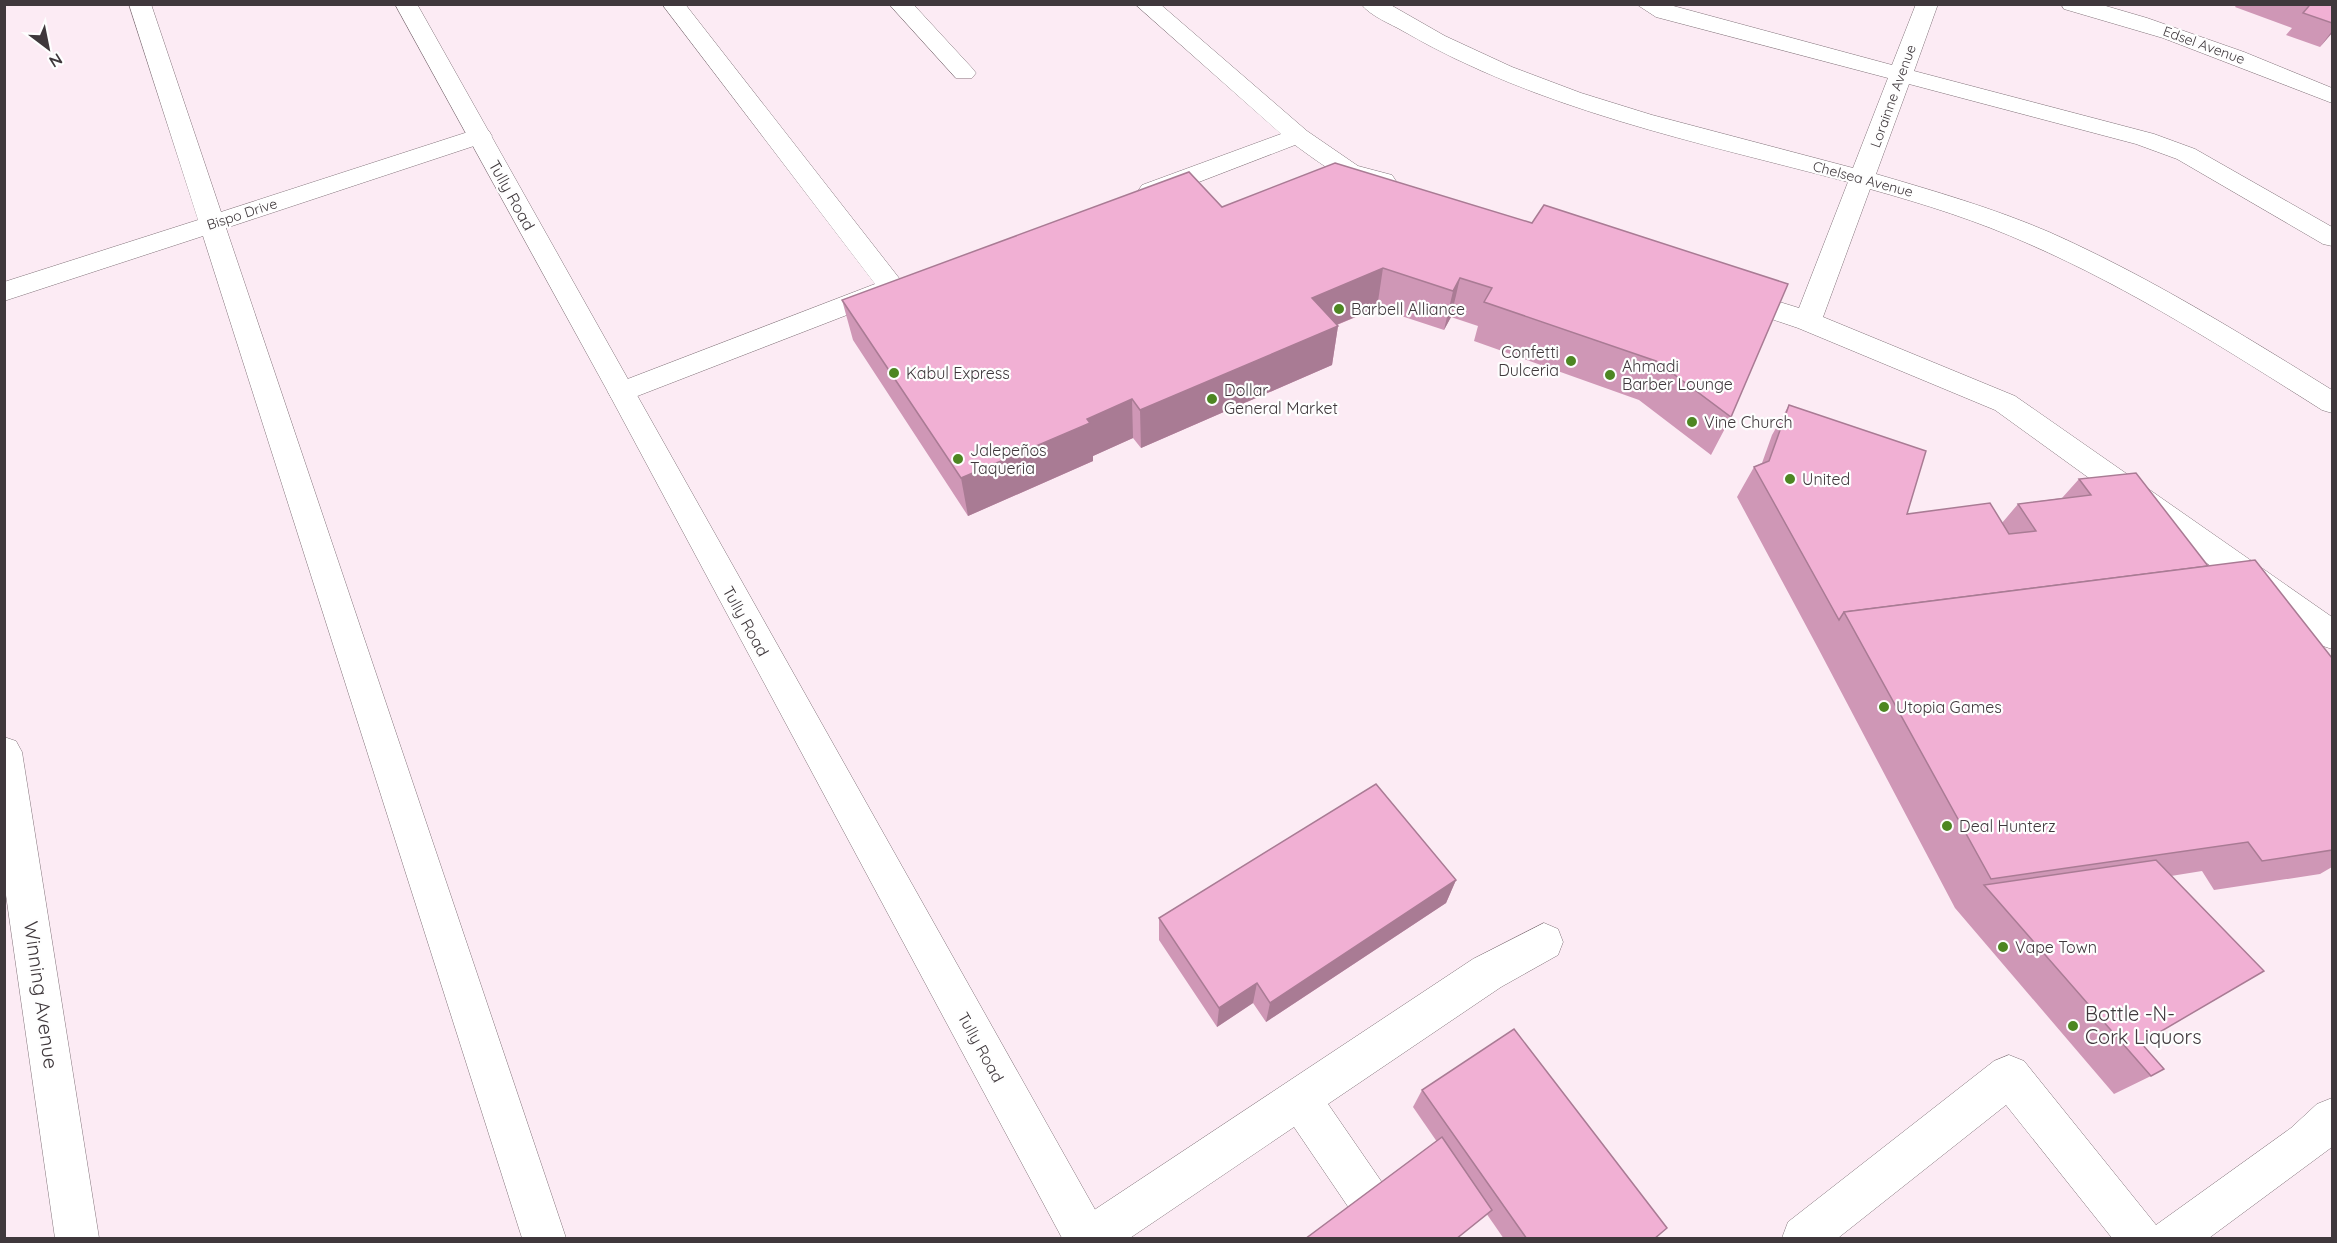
<svg xmlns="http://www.w3.org/2000/svg" width="2337" height="1243" font-family="Quicksand,sans-serif">
<style>
.lines{fill:none;stroke-linecap:round;stroke-linejoin:round}
.minor-casing{stroke:#83747b;stroke-width:1}
.major-casing{stroke:#83747b;stroke-width:1}
.minor{fill:#fff;fill-rule:evenodd}
.major{fill:#fff;fill-rule:evenodd}
.wall{fill:#cf97b6}
.shaded-wall{fill:#a97b94}
.building{fill:#f1b0d4;stroke:#a97b94;stroke-width:1.5}
.poi-dot{fill:#4d8622;stroke:#fefefe;stroke-width:2}
.labels{text-anchor:middle;stroke-width:4.5;stroke-linejoin:round;paint-order:stroke}
.far-street-label{font-size:14px;fill:#3f383c;stroke:#fefefe}
.street-label{font-size:16px;fill:#3f383c;stroke:#fefefe}
.poi-label{font-size:16px;fill:#3f383c;stroke:#fefefe;text-anchor:start}
.near-street-label{font-size:20px;fill:#3f383c;stroke:#fefefe}
.near-poi-label{font-size:20px;fill:#3f383c;stroke:#fefefe;text-anchor:start}
</style>
<rect width="100%" height="100%" fill="#fcebf4"/>
<g class="lines">
<defs>
<g id="minor">
<polygon points="129,4 151,4 221,212 471,131 480,129 489,131 492,136 489,141 226,228 566,1238 522,1238 203,236 4,301 4,282 198,220"/>
<polygon points="662,4 685,4 906,287 896,296 622,402 612,399 608,392 612,385 875,284"/>
<polygon points="889,4 913,4 972,68 976,73 972,78 956,78"/>
<path d="M 1135,4 L 1160,4 L 1307,131 L 1358,166 L 1392,175 L 1396,181 L 1392,187 C 1360,195 1320,163 1295,145 L 1160,197 L 1151,199 L 1142,197 L 1138,191 L 1142,185 L 1281,134 Z"/>
<path d="M 1361,4 L 1389,4 L 1445,36 L 1512,67 L 1581,93 L 1652,115 L 1853,168 L 1888,78 L 1656,17 L 1636,4 L 1666,4 L 1892,65 L 1916,4 L 1938,4 L 1914,71 L 2154,134 L 2195,149 L 2332,227 L 2332,246 L 2323,244 L 2177,159 L 2136,144 L 1909,84 L 1876,174 C 1934,191 1993,208 2049,232 C 2148,276 2240,333 2332,390 L 2332,413 L 2322,410 C 2227,350 2132,289 2029,244 C 1978,221 1924,204 1870,189 L 1823,317 L 2015,396 L 2332,617 L 2332,649 L 2320,645 L 1995,410 L 1798,328 L 1724,303 L 1720,297 L 1724,291 L 1734,288 L 1799,308 L 1848,182 C 1697,142 1539,110 1403,31 C 1391,24 1370,16 1361,4 Z"/>
<polygon points="2061,4 2099,4 2147,18 2244,52 2332,88 2332,103 2163,38 2064,9"/>
<polygon points="4,737 16,741 22,752 99,1238 55,1238 4,881"/>
<polygon points="1544,923 1558,929 1563,942 1558,955 1501,987 1328,1104 1381,1181 1388,1196 1381,1211 1366,1218 1351,1211 1294,1127 1130,1238 1070,1238 1076,1222 1473,959"/>
<polygon points="2009,1055 2024,1061 2156,1225 2291,1128 2317,1104 2332,1098 2332,1147 2209,1238 2112,1238 2006,1105 1838,1238 1782,1238 1788,1222 1994,1061"/>
</g>
<polygon id="major" points="395,4 417,4 1102,1222 1108,1238 1062,1238 608,392"/>
</defs>
<use href="#minor" class="minor-casing"/>
<use href="#major" class="major-casing"/>
<use href="#minor" class="minor"/>
<use href="#major" class="major"/>
</g>
<g class="wall">
<polygon points="2237,4 2332,4 2332,33 2320,47 2286,35 2292,28 2235,7"/>
<polygon points="1222,207 1532,223 1731,417 1711,455 1639,400 1474,341 1478,326 1451,317 1444,330 1377,308 1337,325 1338,326 1332,365 1141,448 1133,438 1093,456 1093,461 968,516 853,340 842,300"/>
<polygon points="1789,405 1907,514 2002,523 2018,504 2062,498 2079,479 2208,566 2332,658 2332,867 2320,874 2214,890 2202,871 2171,876 2141,1043 2151,1076 2114,1094 1955,908 1818,648 1737,497 1754,467 1762,463 1772,435"/>
<polygon points="1456,880 1446,903 1266,1022 1253,1003 1217,1027 1159,940 1159,918"/>
<polygon points="1422,1090 1654,1239 1504,1239 1413,1107"/>
</g>
<g class="shaded-wall">
<polygon points="2332,31 2332,33 2320,47"/>
<polygon points="1383,268 1377,308 1307,337 1312,298"/>
<polygon points="1460,278 1451,317 1444,330 1453,291"/>
<polygon points="1338,326 1332,365 1141,448 1140,410"/>
<polygon points="1132,399 1133,438 1093,456 1093,461 968,516 961,478 1087,419"/>
<polygon points="1456,880 1446,903 1266,1022 1270,1003"/>
<polygon points="1257,983 1253,1003 1217,1027 1219,1008"/>
</g>
<g class="building">
<polygon points="2306,4 2332,4 2332,23 2303,13 2309,6"/>
<polygon points="1335,163 1532,223 1544,205 1788,284 1731,417 1656,361 1484,302 1492,288 1460,278 1453,291 1383,268 1312,298 1338,326 1140,410 1132,399 1087,419 1090,423 961,478 842,300 1189,172 1222,207"/>
<polygon points="1789,405 1926,451 1907,514 1990,503 2009,534 2036,531 2018,504 2091,495 2079,479 2136,473 2208,566 1844,612 1839,620 1754,467 1769,461"/>
<polygon points="2255,560 2332,658 2332,850 2262,861 2248,842 1991,879 1844,612"/>
<polygon points="1376,784 1456,880 1270,1003 1257,983 1219,1008 1159,918"/>
<polygon points="2156,860 2264,971 2141,1043 2164,1069 2151,1076 1984,885"/>
<polygon points="1514,1029 1667,1228 1654,1239 1527,1239 1422,1090"/>
<polygon points="1442,1137 1492,1210 1456,1239 1305,1239"/>
</g>
<g class="poi-dot">
<circle cx="1339" cy="309" r="6"/>
<circle cx="1571" cy="361" r="6"/>
<circle cx="894" cy="373" r="6"/>
<circle cx="1610" cy="375" r="6"/>
<circle cx="1212" cy="399" r="6"/>
<circle cx="1692" cy="422" r="6"/>
<circle cx="958" cy="459" r="6"/>
<circle cx="1790" cy="479" r="6"/>
<circle cx="1884" cy="707" r="6"/>
<circle cx="1947" cy="826" r="6"/>
<circle cx="2003" cy="947" r="6"/>
<circle cx="2073" cy="1026" r="6"/>
</g>
<g class="labels">
<g class="far-street-label">
<text transform="translate(2204 45) rotate(20)" y="5">Edsel Avenue</text>
<text transform="translate(1893 96) rotate(-70)" y="5">Lorainne Avenue</text>
<text transform="translate(1863 179) rotate(15)" y="5">Chelsea Avenue</text>
<text transform="translate(242 214) rotate(-18)" y="5">Bispo Drive</text>
</g>
<g class="street-label">
<text transform="translate(512 195) rotate(61)" y="6">Tully Road</text>
<text transform="translate(746 621) rotate(61)" y="6">Tully Road</text>
<text transform="translate(981 1047) rotate(61)" y="6">Tully Road</text>
</g>
<g class="poi-label">
<text x="1351" y="315">Barbell Alliance</text>
<text x="1559" y="358" text-anchor="end">Confetti<tspan x="1559" dy="18">Dulceria</tspan></text>
<text x="1622" y="372">Ahmadi<tspan x="1622" dy="18">Barber Lounge</tspan></text>
<text x="906" y="379">Kabul Express</text>
<text x="1224" y="396">Dollar<tspan x="1224" dy="18">General Market</tspan></text>
<text x="1704" y="428">Vine Church</text>
<text x="970" y="456">Jalepeños<tspan x="970" dy="18">Taqueria</tspan></text>
<text x="1802" y="485">United</text>
<text x="1896" y="713">Utopia Games</text>
<text x="1959" y="832">Deal Hunterz</text>
<text x="2015" y="953">Vape Town</text>
</g>
<g class="near-street-label">
<text transform="translate(41 995) rotate(82)" y="7">Winning Avenue</text>
</g>
<g class="near-poi-label">
<text x="2085" y="1021">Bottle -N-<tspan x="2085" dy="23">Cork Liquors</tspan></text>
</g>
</g>
<rect width="2337" height="1243" fill="none" stroke="#3f383c" stroke-width="12"/>
<g transform="translate(48 48) rotate(148)" stroke="#fefefe" stroke-width="4.5" paint-order="stroke">
<path d="M0-4.5L10 22L0 15L-10 22Z" fill="#3f383c"/>
<text y="-9" font-size="16" font-weight="bold" text-anchor="middle" fill="#3f383c">N</text>
</g>
</svg>
